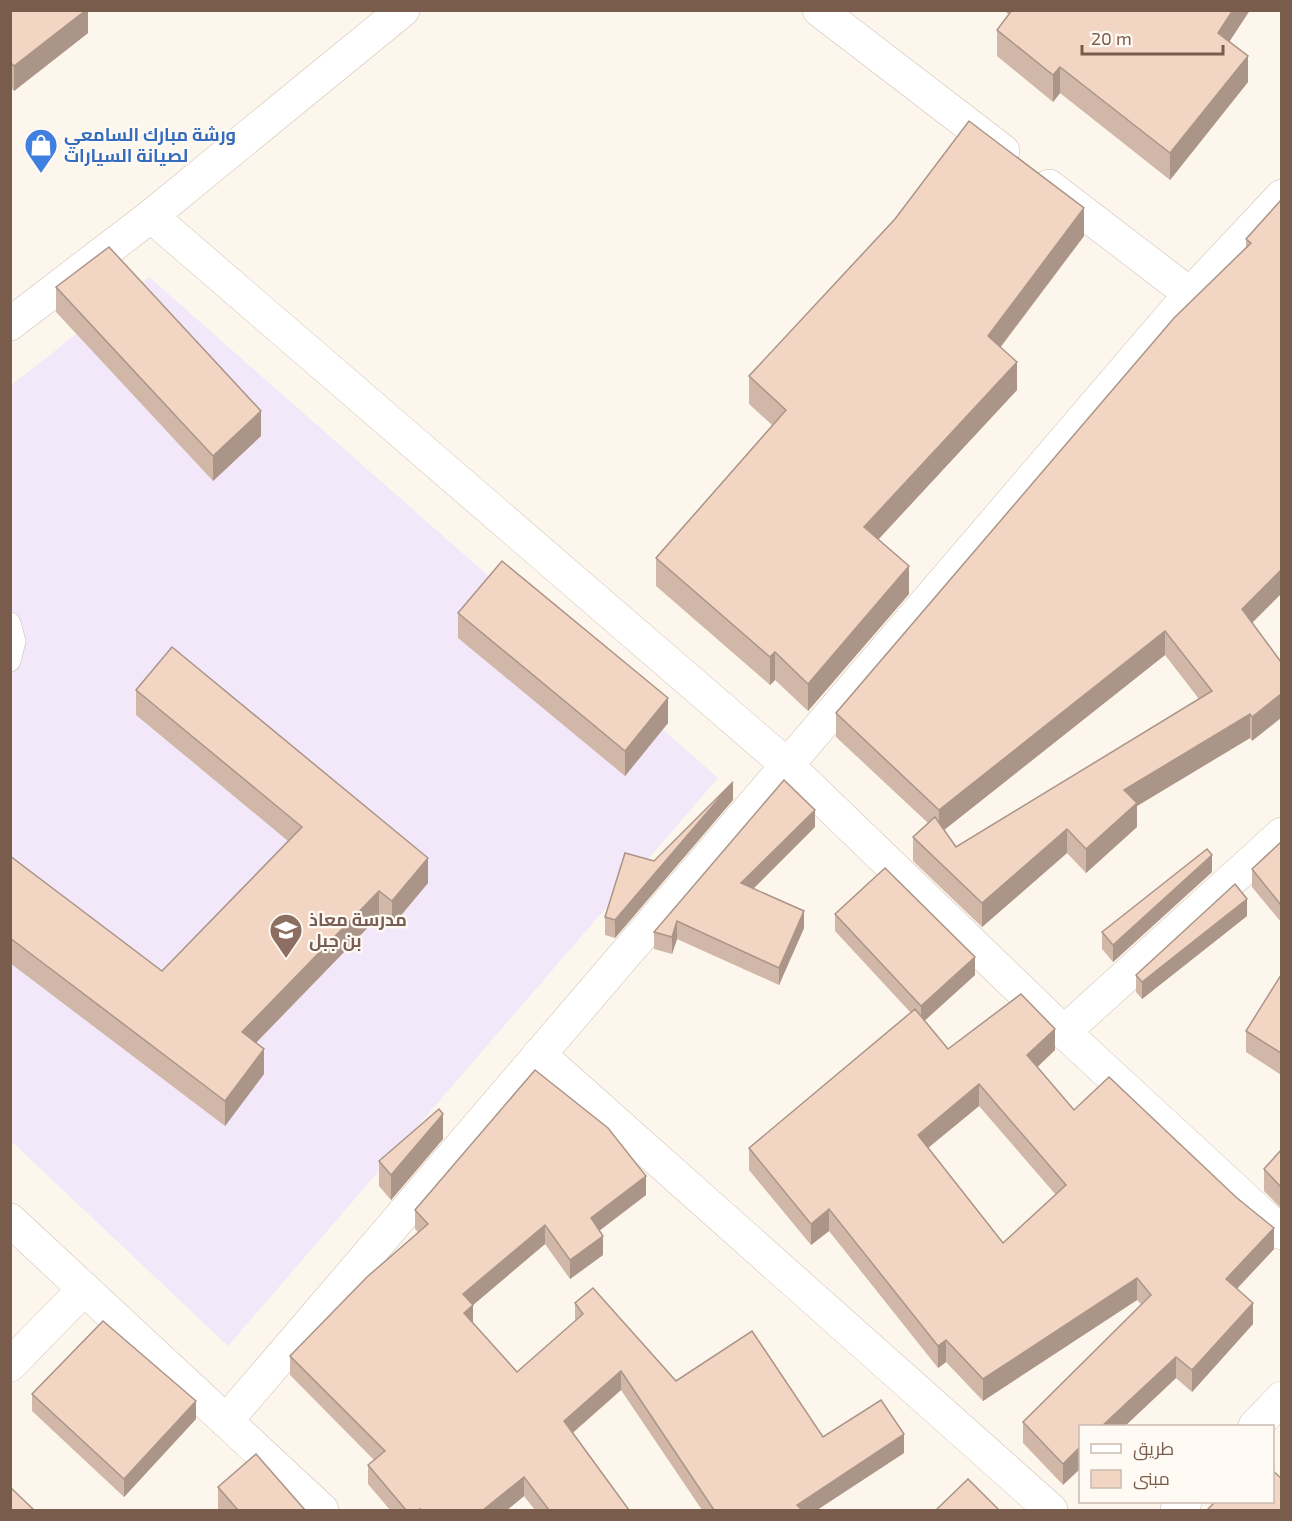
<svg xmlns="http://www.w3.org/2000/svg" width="1292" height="1521" font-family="'Exo 2',Cairo,sans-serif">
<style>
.education{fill:#f3e8fa}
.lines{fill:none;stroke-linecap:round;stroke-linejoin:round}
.service-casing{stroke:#d1beb0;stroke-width:22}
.minor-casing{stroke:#d1beb0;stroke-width:34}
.tertiary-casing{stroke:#d1beb0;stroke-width:34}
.service{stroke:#fff;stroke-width:21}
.minor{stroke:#fff;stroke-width:33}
.tertiary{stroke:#fff;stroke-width:33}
.wall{fill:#d1b7a8;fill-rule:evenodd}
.shaded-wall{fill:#aa9588}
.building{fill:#f3d5c3;stroke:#aa9588;stroke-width:1.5;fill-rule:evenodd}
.labels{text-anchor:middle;stroke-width:4.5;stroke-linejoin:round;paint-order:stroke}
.shop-label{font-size:18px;font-weight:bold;fill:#366cbe;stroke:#fffaf3;text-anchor:start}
.education-label{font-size:18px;font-weight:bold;fill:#785e54;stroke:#fffaf3;text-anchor:start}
</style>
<rect width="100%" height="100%" fill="#fdf6ec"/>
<polygon class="education" points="149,277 718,778 228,1346 11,1141 10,386"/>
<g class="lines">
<defs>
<polyline id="service" points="10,623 15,641 10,661"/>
<g id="minor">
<polyline points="819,10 1003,151"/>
<polyline points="1049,186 1190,294"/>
<polyline points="151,216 787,765 1064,1032 1282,1233"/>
<polyline points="10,324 151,216 403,10"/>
<polyline points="1064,1032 1282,834"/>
<polyline points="539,1054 1051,1510"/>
<polyline points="10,1220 322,1510"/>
<polyline points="10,1365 84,1289"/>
<polyline points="226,1421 1190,294 1282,196"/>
</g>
<g id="tertiary">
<polyline points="1255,1426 1282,1398"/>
<polyline points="1177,1510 1185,1502"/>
</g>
</defs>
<use href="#service" class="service-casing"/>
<use href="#minor" class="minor-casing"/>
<use href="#tertiary" class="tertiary-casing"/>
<use href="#service" class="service"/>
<use href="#minor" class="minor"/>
<use href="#tertiary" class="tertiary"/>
</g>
<g class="wall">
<polygon points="10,10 90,10 88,12 88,33 14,91 10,86"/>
<polygon points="1004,10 1250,10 1229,42 1248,82 1170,180 1060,93 1053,102 997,56 997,30 1009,15"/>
<path d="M 1281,200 L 1253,623 L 1252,741 L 1250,738 L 1137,806 L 1137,827 L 1086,873 L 1067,853 L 982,927 L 913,861 L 913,837 L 928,823 L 836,737 L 836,713 L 1246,247 L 1246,239 ZM 1165,655 L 1199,699 L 956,847 L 944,830 Z"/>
<polygon points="1084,236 1001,347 1017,390 878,539 909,594 808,711 775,680 770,685 656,586 656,558 772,425 749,404 749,376"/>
<polygon points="56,287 261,436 213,481 56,312"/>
<polygon points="458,613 668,723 625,776 458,638"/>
<polygon points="136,690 428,883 392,926 379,916 256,1043 264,1074 225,1126 10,963 10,856 162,971 288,841 136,715"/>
<polygon points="733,800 615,938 605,935 605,917 654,861"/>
<polygon points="815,827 753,889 804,928 779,985 677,939 672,954 654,949 654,932"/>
<polygon points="1281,842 1281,922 1252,887 1252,869"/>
<polygon points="1212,872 1113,962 1102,949 1102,932"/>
<path d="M 835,914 L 975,975 L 924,1021 L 948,1049 L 1055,1050 L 1037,1067 L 1074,1110 L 1274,1249 L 1237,1289 L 1253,1324 L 1192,1392 L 1176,1378 L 1125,1426 L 1080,1426 L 1063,1485 L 1023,1443 L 1023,1422 L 1142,1305 L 1137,1300 L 983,1401 L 946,1362 L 938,1368 L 829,1231 L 811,1245 L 749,1170 L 749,1148 L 911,1013 L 835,931 ZM 979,1106 L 1056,1195 L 1003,1243 L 928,1148 Z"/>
<polygon points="1247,916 1142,999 1136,992 1136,975"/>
<polygon points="1281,975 1281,1075 1246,1052 1246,1031"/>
<polygon points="443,1139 391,1200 379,1186 379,1161"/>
<polygon points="1281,1150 1281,1208 1264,1191 1264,1169"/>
<polygon points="646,1195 599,1231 603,1255 570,1279 545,1244 473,1305 473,1323 517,1372 575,1321 575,1303 676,1381 823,1437 904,1453 817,1510 702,1510 621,1390 573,1433 629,1510 535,1510 524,1496 507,1510 390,1510 368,1484 368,1465 374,1460 290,1375 290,1356 418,1232 415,1229 415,1210"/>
<polygon points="32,1394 196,1419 124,1497 32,1411"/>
<polygon points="218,1487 305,1510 219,1510 218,1509"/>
</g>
<g class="shaded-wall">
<polygon points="78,10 90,10 88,12 88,33 14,91 14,66"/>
<polygon points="1233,10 1250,10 1218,59 1218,33"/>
<polygon points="1248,56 1248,82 1170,180 1170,153"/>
<polygon points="1060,67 1060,93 1053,102 1053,75"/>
<polygon points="1084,208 1084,236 988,363 988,336"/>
<polygon points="1017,362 1017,390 864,555 864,527"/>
<polygon points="261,411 261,436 213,481 213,456"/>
<polygon points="909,566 909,594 808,711 808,684"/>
<polygon points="1281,570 1281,594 1242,633 1242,609"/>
<polygon points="1165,631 1165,655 939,834 939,810"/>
<polygon points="775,652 775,680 770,685 770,657"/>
<polygon points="1281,694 1281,718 1252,741 1252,717"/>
<polygon points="668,698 668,723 625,776 625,751"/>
<polygon points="1250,714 1250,738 1137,806 1137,827 1086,873 1086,849 1124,790"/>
<polygon points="733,782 733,800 615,938 615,920"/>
<polygon points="815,810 815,827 741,901 741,883"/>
<polygon points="1067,829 1067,853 982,927 982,903"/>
<polygon points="1212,855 1212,872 1113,962 1113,945"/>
<polygon points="428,858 428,883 392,926 392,901"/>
<polygon points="379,891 379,916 242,1057 242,1032"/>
<polygon points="1247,899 1247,916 1142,999 1142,982"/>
<polygon points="804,911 804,928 779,985 779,968"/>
<polygon points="677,921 677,939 672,954 672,937"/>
<polygon points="975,957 975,975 921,1024 921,1006"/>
<polygon points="1055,1029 1055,1050 1027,1077 1027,1055"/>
<polygon points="264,1049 264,1074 225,1126 225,1101"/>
<polygon points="979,1084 979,1106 918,1156 918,1135"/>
<polygon points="443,1114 443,1139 391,1200 391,1175"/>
<polygon points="646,1176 646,1195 591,1237 591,1218"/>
<polygon points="829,1209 829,1231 811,1245 811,1224"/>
<polygon points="545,1225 545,1244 473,1305 473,1324 464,1332 463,1294"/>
<polygon points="1274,1228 1274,1249 1226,1300 1226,1279"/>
<polygon points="603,1236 603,1255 570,1279 570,1260"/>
<polygon points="1137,1278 1137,1300 983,1401 983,1379"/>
<polygon points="1253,1303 1253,1324 1192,1392 1192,1370"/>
<polygon points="946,1340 946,1362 938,1368 938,1346"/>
<polygon points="1176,1357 1176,1378 1125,1426 1102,1426"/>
<polygon points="621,1371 621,1390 564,1440 564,1421"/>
<polygon points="196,1401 196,1419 124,1497 124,1479"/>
<polygon points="904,1434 904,1453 817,1510 797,1510 797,1505"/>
<polygon points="1080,1447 1080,1469 1063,1485 1063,1464"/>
<polygon points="524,1477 524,1496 507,1510 483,1510"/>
</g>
<g class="building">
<polygon points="10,10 86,10 14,66 10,62"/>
<polygon points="1012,10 1233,10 1218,33 1248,56 1170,153 1060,67 1053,75 997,30"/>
<polygon points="969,121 1084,208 988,336 1017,362 864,527 909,566 808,684 775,652 770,657 656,558 786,410 749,376 895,219"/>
<polygon points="1281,200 1281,570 1242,609 1281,662 1281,694 1252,717 1250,714 1124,790 1137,803 1086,849 1067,829 982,903 913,837 935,817 956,847 1212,691 1165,631 939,810 836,713 1174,318 1251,243 1246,239"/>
<polygon points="109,247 261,411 213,456 56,287"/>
<polygon points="502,561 668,698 625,751 458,613"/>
<polygon points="172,647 428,858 392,901 379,891 242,1032 264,1049 225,1101 10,938 10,856 162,971 302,827 136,690"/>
<polygon points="784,780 815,810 741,883 804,911 779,968 677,921 672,937 654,932"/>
<polygon points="733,782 615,920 605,917 625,853 654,861"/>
<polygon points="1281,842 1281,905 1252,869"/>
<polygon points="1207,849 1212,855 1113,945 1102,932"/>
<polygon points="885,868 975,957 921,1006 835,914"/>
<polygon points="1235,884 1247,899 1142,982 1136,975"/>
<polygon points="1281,975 1281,1053 1246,1031"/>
<path d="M 1021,994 L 1055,1029 L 1027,1055 L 1074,1110 L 1109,1077 L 1237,1198 L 1274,1228 L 1226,1279 L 1253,1303 L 1192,1370 L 1176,1357 L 1102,1426 L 1080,1426 L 1080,1447 L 1063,1464 L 1023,1422 L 1151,1295 L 1137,1278 L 983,1379 L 946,1340 L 938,1346 L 829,1209 L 811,1224 L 749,1148 L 915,1009 L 948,1049 ZM 979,1084 L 1066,1185 L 1003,1243 L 918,1135 Z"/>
<polygon points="535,1070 608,1128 646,1176 591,1218 603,1236 570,1260 545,1225 463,1294 473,1305 464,1313 517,1372 583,1314 575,1303 593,1288 676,1381 752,1331 823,1437 881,1400 904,1434 797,1505 802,1510 714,1510 621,1371 564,1421 629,1510 549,1510 524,1477 483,1510 421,1510 420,1509 418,1510 406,1510 368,1465 385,1451 290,1356 367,1277 428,1224 415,1210"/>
<polygon points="439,1109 443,1114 391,1175 379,1161"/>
<polygon points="1281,1150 1281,1187 1264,1169"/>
<polygon points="103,1321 196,1401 124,1479 32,1394"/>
<polygon points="256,1454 305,1510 238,1510 218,1487"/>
<polygon points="1272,1470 1281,1478 1281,1510 1207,1510 1215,1502 1272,1502"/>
<polygon points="968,1479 999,1510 936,1510"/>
<polygon points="10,1487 34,1510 10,1510"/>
</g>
<defs>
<symbol id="shop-pin" viewBox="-11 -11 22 30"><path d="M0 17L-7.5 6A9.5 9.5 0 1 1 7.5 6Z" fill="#3f7fe0" stroke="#fffaf3"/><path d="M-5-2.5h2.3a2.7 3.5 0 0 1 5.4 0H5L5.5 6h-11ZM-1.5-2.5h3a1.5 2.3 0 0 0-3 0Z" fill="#fff"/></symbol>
<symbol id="school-pin" viewBox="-11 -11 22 30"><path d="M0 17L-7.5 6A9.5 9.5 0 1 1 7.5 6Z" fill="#8d6e63" stroke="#fffaf3"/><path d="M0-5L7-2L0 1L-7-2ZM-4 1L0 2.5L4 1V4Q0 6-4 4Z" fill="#fff"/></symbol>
</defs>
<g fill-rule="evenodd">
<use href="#shop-pin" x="22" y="126" width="38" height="52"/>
<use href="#school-pin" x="267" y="911" width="38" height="52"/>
</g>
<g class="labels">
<g class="shop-label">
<text x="64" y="141">ورشة مبارك السامعي<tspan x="64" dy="21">لصيانة السيارات</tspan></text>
</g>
<g class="education-label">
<text x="309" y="926">مدرسة معاذ<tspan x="309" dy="21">بن جبل</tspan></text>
</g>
</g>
<rect width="1292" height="1521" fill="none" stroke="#7a5c4d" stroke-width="24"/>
<rect x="1079" y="1425" width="195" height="78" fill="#fffaf3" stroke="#cabbb1" stroke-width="1.5"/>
<rect x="1091" y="1444" width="30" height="9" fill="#ffffff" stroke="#cabbb1" stroke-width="1.5"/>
<text x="1133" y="1455" font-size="18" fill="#7a5c4d">طريق</text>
<rect x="1091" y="1470" width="30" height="18" fill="#f3d5c3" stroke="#cabbb1" stroke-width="1.5"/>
<text x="1133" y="1485" font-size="18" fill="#7a5c4d">مبنى</text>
<path d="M1082 45v9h141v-9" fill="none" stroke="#7a5c4d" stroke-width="3"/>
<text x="1091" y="45" font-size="18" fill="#7a5c4d" stroke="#fffaf3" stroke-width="4.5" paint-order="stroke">20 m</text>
</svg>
